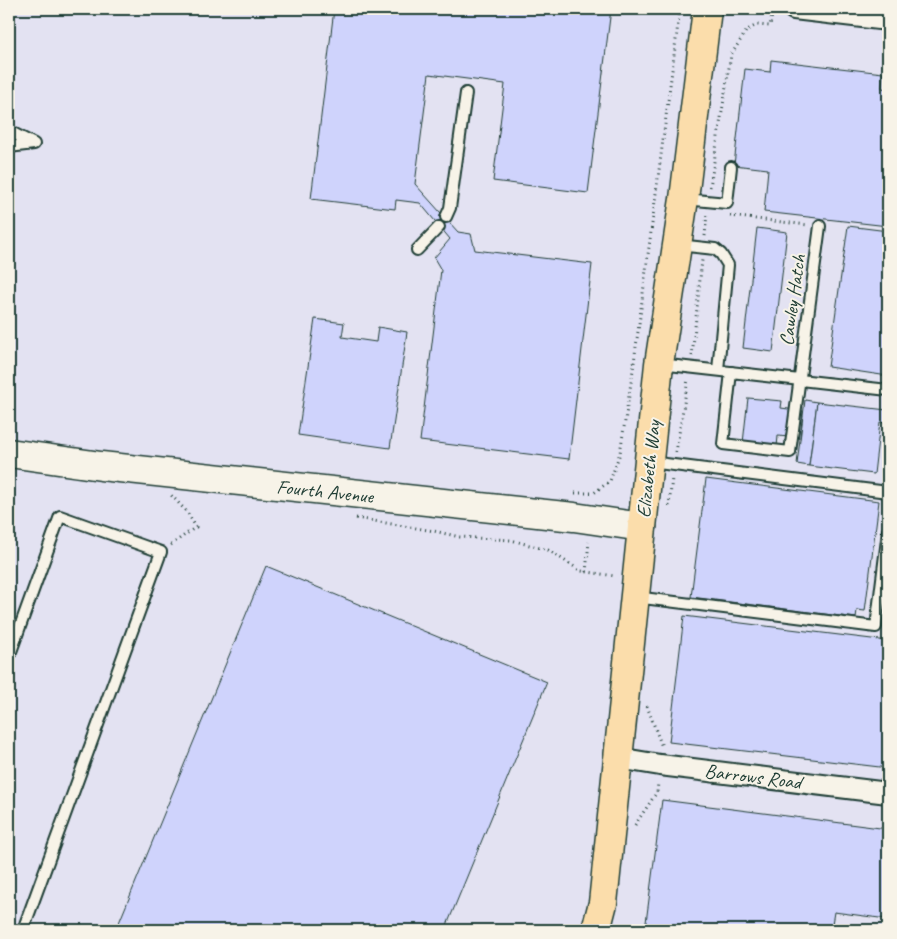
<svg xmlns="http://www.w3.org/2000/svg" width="897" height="939" font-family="Caveat,sans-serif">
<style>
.built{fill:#e3e2f2}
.building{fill:#cfd3fc;stroke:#1f3d34}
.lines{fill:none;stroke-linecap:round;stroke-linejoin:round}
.lane-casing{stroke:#1f3d34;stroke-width:14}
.street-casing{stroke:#1f3d34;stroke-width:24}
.secondary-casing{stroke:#1f3d34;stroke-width:31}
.primary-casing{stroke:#1f3d34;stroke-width:31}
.path{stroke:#1f3d34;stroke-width:3;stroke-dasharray:1 4;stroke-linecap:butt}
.lane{stroke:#f7f3e8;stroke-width:10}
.street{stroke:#f7f3e8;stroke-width:20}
.secondary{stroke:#f7f3e8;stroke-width:28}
.primary{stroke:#fbddab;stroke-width:28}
.labels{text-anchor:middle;stroke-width:4;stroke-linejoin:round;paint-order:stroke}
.street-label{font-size:20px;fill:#1f3d34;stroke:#f7f3e8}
</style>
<rect width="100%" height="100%" fill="#ebe9ee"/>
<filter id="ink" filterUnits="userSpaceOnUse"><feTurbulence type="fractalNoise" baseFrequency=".02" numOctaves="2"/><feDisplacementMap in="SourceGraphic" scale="10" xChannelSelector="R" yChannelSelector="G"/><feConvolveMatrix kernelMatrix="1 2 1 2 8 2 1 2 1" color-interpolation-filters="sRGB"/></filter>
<g filter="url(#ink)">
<rect class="built" x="9" y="9" width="879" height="921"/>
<g class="building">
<polygon points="334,9 611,9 588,193 493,181 505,84 429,74 415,184 458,232 471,234 475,250 592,264 569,459 420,441 441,270 434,258 450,239 420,203 396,200 395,209 311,199"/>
<polygon points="771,60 883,73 882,88 888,89 888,226 764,212 768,169 734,165 745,69 770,72"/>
<polygon points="848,226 888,231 888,376 828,367"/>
<polygon points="757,228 787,232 773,352 743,348"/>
<polygon points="315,319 344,323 342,337 376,342 378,327 407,332 390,448 298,435"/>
<polygon points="748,398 782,401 781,408 803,411 800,438 778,436 777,447 743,443"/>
<polygon points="805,400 817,402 809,466 797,464"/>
<polygon points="817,402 887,410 886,423 880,422 874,474 809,466"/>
<polygon points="706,479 879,501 865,611 857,610 856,618 691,597"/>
<polygon points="266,566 547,682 445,930 116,930"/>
<polygon points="684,616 888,641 888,768 669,742"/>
<polygon points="662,800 888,829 887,919 834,912 831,930 645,930"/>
</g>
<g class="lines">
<defs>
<g id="lane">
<polyline points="9,131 34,144 9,147"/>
<polyline points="685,199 727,203 731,167"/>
<polyline points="446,217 450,208 466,93"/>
<polyline points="678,245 715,249 721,254 728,265 718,370"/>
<polyline points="417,250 439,227"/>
<polyline points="660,364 888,390"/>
<polyline points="731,372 723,444 790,452 820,226"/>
<polyline points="650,462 888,492"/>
<polyline points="635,597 876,627 888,531"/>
<polyline points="9,657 60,516 161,552 23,930"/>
</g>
<g id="street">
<polyline points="794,9 888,20"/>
<polyline points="618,758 660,765 888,793"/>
</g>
<polyline id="secondary" points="9,453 101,466 574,517 642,527"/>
<polyline id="primary" points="596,930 603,903 659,364 684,199 707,9"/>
</defs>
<use href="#lane" class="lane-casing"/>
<use href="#street" class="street-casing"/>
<use href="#secondary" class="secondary-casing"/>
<use href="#primary" class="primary-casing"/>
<g class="path">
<polyline points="710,187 731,55 747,30 757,25 770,26 773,9"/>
<polyline points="730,216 808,225"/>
<polyline points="705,236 707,213"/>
<polyline points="692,356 702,260"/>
<polyline points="676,452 688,379"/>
<polyline points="575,493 594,493 610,481 620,453 633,370 680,9"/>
<polyline points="669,506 672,478"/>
<polyline points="356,518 434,531 460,537 511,540 548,550 581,571 615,576"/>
<polyline points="171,545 196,527 187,512 171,495"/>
<polyline points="586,572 589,542"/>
<polyline points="647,706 662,747"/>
<polyline points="635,825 657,792 658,783"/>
</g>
<use href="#lane" class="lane"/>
<use href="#street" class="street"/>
<use href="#secondary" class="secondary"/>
<use href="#primary" class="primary"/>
</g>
</g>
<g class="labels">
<g class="street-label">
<text transform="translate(792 300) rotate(-82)" y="7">Cawley Hatch</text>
<text transform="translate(648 469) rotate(-84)" y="7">Elizabeth Way</text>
<text transform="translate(325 491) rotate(6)" y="7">Fourth Avenue</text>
<text transform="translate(753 776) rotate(7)" y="7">Barrows Road</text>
</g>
</g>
<rect width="897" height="939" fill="none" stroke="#f7f3e8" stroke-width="30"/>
<rect x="15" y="15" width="867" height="909" fill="none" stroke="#1f3d34" stroke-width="2" filter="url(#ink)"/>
</svg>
